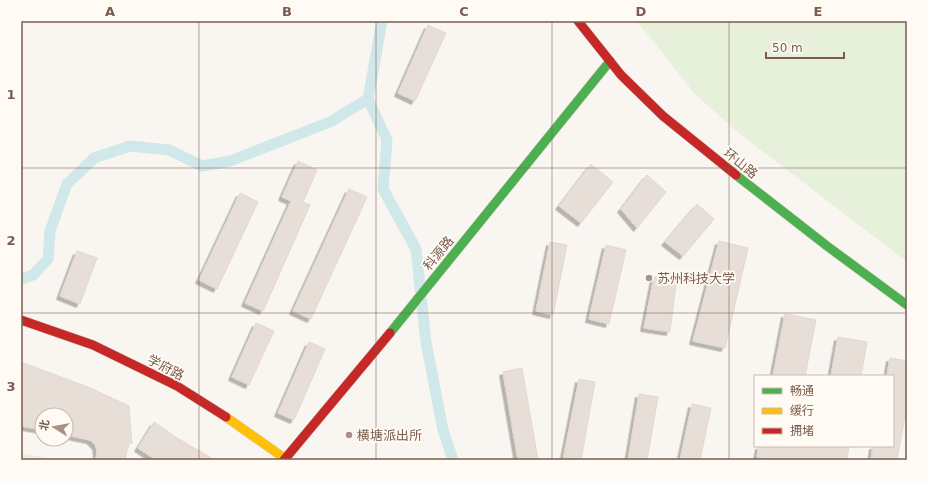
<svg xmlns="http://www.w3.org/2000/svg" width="928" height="481" font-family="'DejaVu Sans','Noto Sans SC',sans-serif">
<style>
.green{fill:#e7f0db}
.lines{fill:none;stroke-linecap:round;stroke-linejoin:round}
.canal{stroke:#d0e8ea;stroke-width:11}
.building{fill:#e6ded7;stroke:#e2d8d2;filter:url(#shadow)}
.fast-casing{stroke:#d9d2cb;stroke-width:10}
.slow-casing{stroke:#d9d2cb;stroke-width:10}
.jam-casing{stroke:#d9d2cb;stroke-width:10}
.fast{stroke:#4caf50;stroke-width:9}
.slow{stroke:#ffc107;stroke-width:9}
.jam{stroke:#c62828;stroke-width:9}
.grid{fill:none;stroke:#7a5c4d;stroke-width:1;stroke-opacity:0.55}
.poi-dot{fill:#a69286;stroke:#fffaf3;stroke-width:1.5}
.labels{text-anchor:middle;stroke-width:3.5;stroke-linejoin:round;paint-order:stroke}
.street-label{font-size:13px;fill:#7a5c4d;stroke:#fffaf3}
.poi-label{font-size:13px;fill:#7a5c4d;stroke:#fffaf3;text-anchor:start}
.neatline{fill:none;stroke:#7a5c4d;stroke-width:1.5}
.grid-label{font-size:13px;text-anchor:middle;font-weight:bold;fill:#7a5c4d}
</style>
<defs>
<filter id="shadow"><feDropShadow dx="-3.5" dy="3.5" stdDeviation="0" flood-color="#0004"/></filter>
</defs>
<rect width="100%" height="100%" fill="#f9f5f0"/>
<g class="green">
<polygon points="636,21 907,21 907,261 902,258 795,176 742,136 695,94 653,41"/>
<polygon points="21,453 59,460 21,460"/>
</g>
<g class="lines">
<g class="canal">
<polyline points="382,21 368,99 387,140 383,189 416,249 426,342 443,430 453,460"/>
<polyline points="21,279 33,275 48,259 50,231 67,184 94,158 130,146 169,150 202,166 230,161 330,122 368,99"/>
</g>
</g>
<g class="building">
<polygon points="428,25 446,33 415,101 398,93"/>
<polygon points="298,161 317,170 303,202 310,205 263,311 245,303 291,201 282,197"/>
<polygon points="591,164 613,182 581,223 559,206"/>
<polygon points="647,175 666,192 637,228 621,209"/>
<polygon points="349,189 367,197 311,319 293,311"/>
<polygon points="240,193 258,202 217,289 199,280"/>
<polygon points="697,204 714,219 683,256 665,242"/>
<polygon points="719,241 748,248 725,348 693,341"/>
<polygon points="550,242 567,245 553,315 536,311"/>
<polygon points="606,245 626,250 609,324 589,319"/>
<polygon points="77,251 97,258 80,304 60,296"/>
<polygon points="654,277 677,277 670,332 644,328"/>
<polygon points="785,314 816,320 805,376 773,376"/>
<polygon points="256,323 274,331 249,385 232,377"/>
<polygon points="838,337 867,342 861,376 831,376"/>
<polygon points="309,342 325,349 294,420 278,413"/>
<polygon points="890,358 907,361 907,406 897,460 871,460 873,446 893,446 893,376 887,376"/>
<polygon points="21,362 88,387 129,406 132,444 129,441 125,460 96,460 97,452 96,446 90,440 66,435 66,415 42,415 42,430 21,426"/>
<polygon points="522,368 538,460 518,460 503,372"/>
<polygon points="579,379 595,382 581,460 563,460"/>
<polygon points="639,394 658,397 647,460 628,460"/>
<polygon points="692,404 711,408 700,460 680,460"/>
<polygon points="154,422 177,438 215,460 156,460 138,448"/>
<polygon points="759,446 849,446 847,460 773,460 757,457"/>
</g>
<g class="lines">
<defs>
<g id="fast">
<polyline points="736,175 827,246 907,305"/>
<polyline points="390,333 610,61"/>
</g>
<polyline id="slow" points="226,417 287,460"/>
<g id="jam">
<polyline points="578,21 621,75 663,116 736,175"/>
<polyline points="21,320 93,345 177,386 226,417"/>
<polyline points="284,460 390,333"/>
</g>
</defs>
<use href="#fast" class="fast-casing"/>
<use href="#slow" class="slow-casing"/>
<use href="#jam" class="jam-casing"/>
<use href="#fast" class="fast"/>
<use href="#slow" class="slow"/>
<use href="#jam" class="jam"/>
</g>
<path class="grid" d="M 199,21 L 199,460M 376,21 L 376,460M 552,21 L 552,460M 729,21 L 729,460M 21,168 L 907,168M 21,313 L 907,313"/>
<g class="poi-dot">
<circle cx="649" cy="278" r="4"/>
<circle cx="349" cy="435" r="4"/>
</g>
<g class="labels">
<g class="street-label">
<text transform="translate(741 163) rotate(39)" y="5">环山路</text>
<text transform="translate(438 253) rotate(-51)" y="5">科源路</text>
<text transform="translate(166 367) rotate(27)" y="5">学府路</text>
</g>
<g class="poi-label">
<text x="657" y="283">苏州科技大学</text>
<text x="357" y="440">横塘派出所</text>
</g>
</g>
<rect width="928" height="481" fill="none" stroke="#fffaf3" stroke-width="44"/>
<rect x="754" y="375" width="140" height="72" fill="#fffaf3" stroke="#cabbb1"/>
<rect x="762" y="388" width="20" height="6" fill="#4caf50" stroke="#cabbb1"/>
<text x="790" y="395" font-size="12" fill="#7a5c4d">畅通</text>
<rect x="762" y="408" width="20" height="6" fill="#ffc107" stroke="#cabbb1"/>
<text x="790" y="415" font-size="12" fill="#7a5c4d">缓行</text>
<rect x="762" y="428" width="20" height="6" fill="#c62828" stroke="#cabbb1"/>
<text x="790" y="435" font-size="12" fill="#7a5c4d">拥堵</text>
<g transform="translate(54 427) rotate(281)"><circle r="19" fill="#fffaf3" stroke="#cabbb1"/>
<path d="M0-3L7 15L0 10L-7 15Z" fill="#a69286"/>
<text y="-6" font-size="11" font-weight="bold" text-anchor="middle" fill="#7a5c4d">北</text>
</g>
<path d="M766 52v6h78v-6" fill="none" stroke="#7a5c4d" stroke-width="2"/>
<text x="772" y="52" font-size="12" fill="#7a5c4d" stroke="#fffaf3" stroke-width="3" paint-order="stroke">50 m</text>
<rect x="22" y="22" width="884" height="437" class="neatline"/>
<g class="grid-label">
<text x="110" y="16">A</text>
<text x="287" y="16">B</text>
<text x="464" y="16">C</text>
<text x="641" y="16">D</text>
<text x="818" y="16">E</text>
<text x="11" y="99">1</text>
<text x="11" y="245">2</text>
<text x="11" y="391">3</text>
</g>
</svg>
